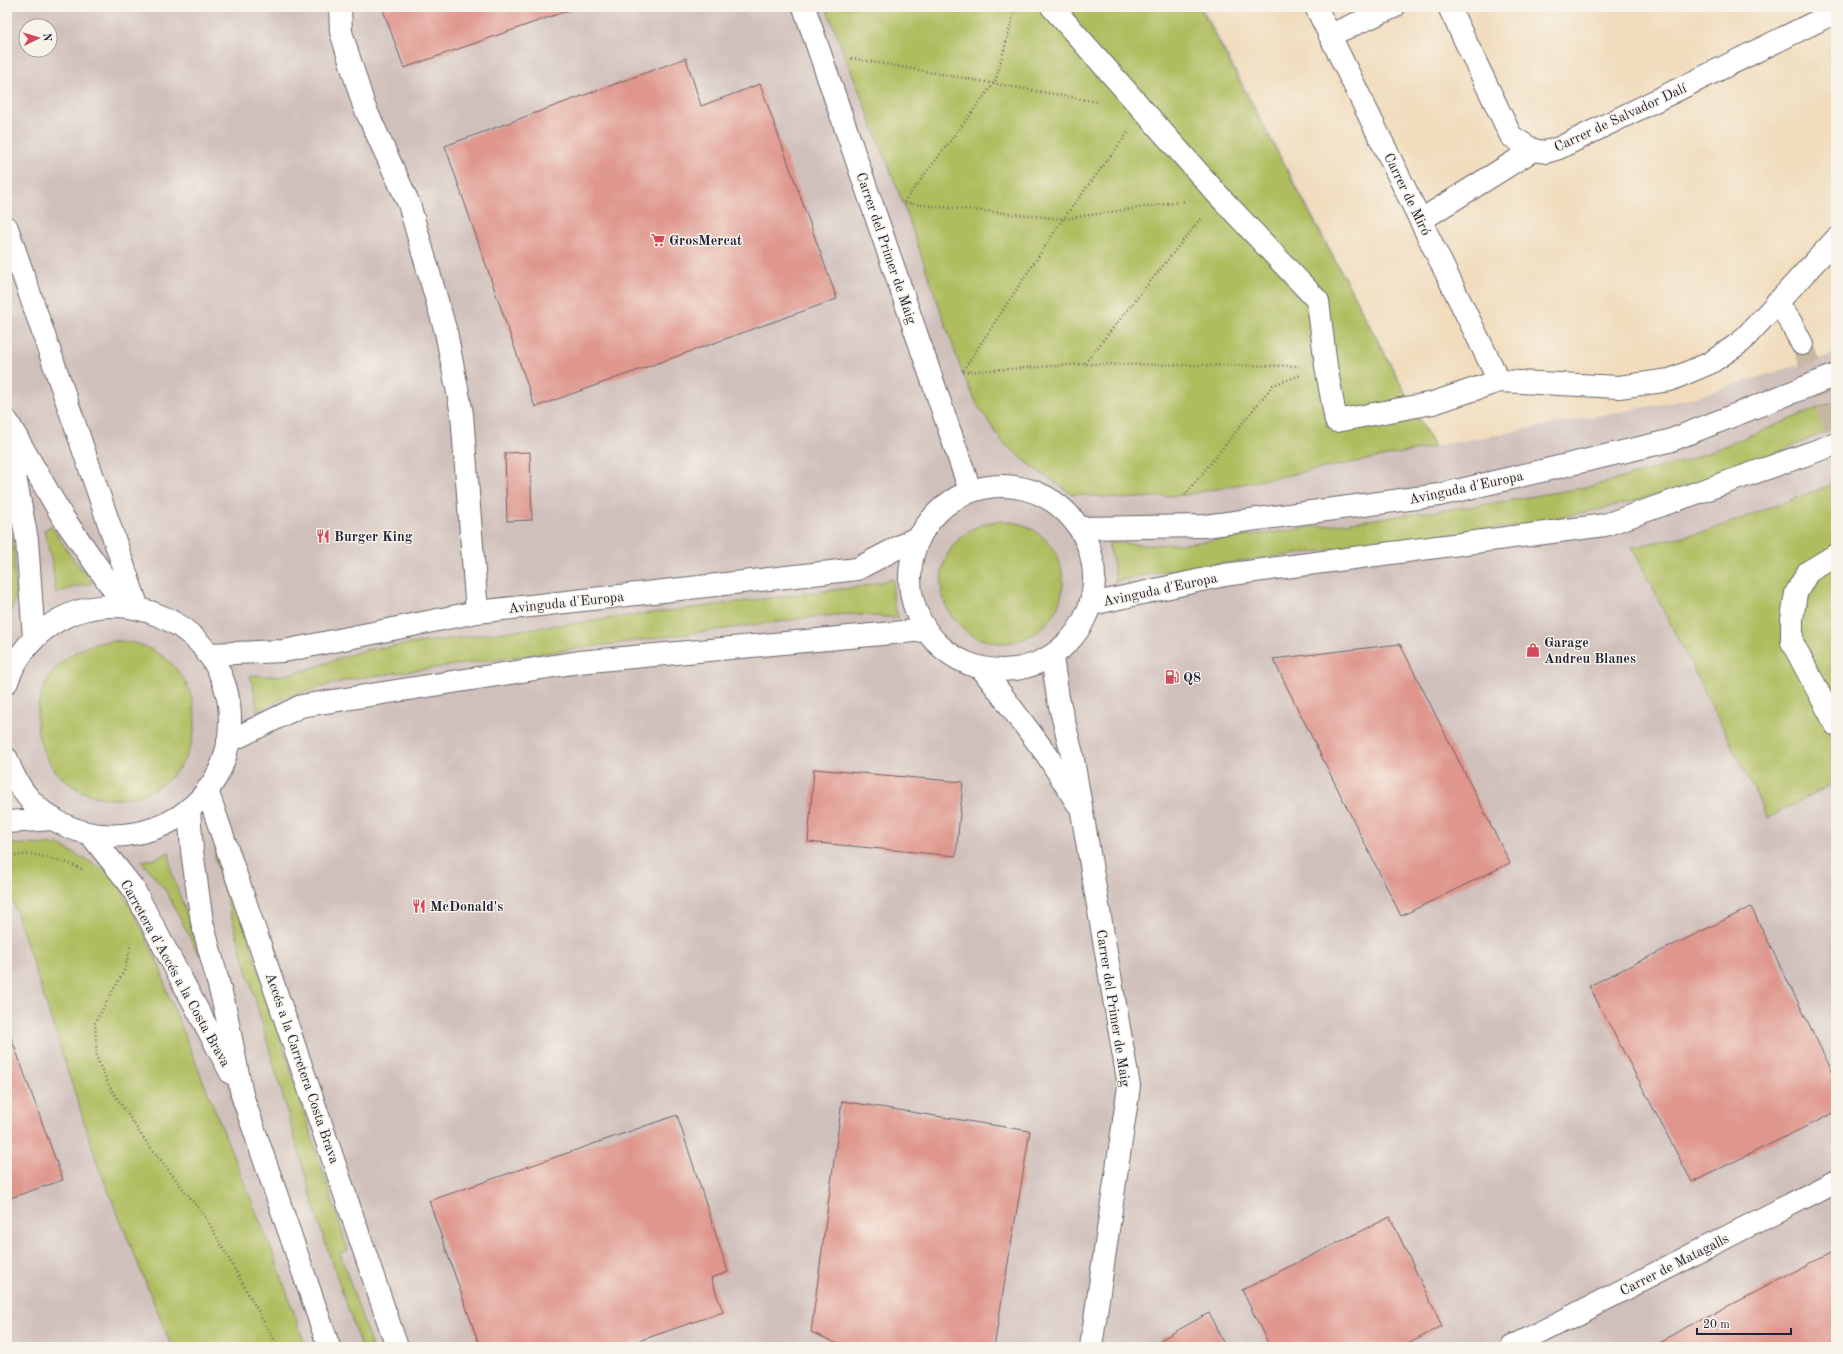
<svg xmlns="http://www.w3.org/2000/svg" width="1843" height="1354" font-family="'Old Standard TT',serif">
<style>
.industrial{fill:#d0c0bc;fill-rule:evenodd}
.green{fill:#afbd5f;stroke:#68704d}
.building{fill:#df968d}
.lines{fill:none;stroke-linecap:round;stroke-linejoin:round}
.street-tunnel{stroke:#c8b8a3;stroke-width:22;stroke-dasharray:22 11;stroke-linecap:butt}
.street-casing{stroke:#6a6368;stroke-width:24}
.secondary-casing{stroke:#6a6368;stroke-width:24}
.path{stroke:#6a6368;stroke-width:2.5;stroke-dasharray:1 3;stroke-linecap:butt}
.street{stroke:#fff;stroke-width:22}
.secondary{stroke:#fff;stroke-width:22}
.labels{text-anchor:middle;stroke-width:3;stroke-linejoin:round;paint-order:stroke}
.street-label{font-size:14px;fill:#22223b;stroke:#f7f3e8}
.poi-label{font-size:14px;font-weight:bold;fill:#22223b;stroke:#f7f3e8;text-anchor:start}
</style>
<rect width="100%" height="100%" fill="#f7f3e8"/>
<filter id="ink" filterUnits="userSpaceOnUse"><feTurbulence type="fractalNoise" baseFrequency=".025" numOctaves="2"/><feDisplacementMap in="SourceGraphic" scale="8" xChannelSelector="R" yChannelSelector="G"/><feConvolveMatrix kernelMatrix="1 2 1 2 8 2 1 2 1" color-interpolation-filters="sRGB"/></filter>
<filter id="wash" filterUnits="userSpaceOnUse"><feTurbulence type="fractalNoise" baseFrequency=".012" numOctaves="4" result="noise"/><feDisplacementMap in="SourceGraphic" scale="16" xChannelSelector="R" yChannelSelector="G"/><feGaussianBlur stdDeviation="0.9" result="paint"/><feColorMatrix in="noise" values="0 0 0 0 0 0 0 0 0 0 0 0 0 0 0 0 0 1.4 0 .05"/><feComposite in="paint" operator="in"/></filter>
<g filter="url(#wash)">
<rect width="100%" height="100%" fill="#f1ddbd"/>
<path class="industrial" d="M 7,7 L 1203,7 L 1435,446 L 1689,399 L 1836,353 L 1836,1347 L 7,1347 ZM 26,26 L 50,26 L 50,50 L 26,50 Z"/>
<g class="green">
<polygon points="826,7 1200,7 1434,447 1185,495 1124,499 1072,494 1038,471 1002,442 978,406 962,372 903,203"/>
<polygon points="1836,401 1836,428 1744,466 1669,492 1601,509 1517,526 1195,567 1147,574 1115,582 1114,565 1108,542 1149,545 1192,543 1482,505 1592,486 1689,460"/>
<polygon points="1836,483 1836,792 1832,784 1768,818 1632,547 1705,532"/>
<circle cx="1002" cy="582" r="61"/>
<polygon points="7,526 14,551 15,600 7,623"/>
<polygon points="51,526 70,555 93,583 74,587 56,594 52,562 44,530"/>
<path d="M 893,579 L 893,599 L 898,618 L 848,614 L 814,617 L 351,679 L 283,698 L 257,712 L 255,694 L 250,675 C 261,675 273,677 284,675 C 314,670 341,656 370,649 L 865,586 Z"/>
<circle cx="116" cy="720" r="79"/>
<polygon points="217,839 348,1250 340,1253 372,1347 361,1347 321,1230 215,859"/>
<polygon points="7,844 59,845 114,875 138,921 160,967 167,992 276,1261 306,1347 172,1347 99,1168 7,883"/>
<polygon points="169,852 172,874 201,954 199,955 166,891 141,861 155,859"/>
</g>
<g id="blocks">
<g class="building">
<polygon points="382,7 578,7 404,68"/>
<polygon points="686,58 701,106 760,84 837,299 535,407 445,146"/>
<polygon points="530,452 532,520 507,521 505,453"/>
<polygon points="1400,644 1510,863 1401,916 1273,659"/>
<polygon points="814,769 963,782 956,856 808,842"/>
<polygon points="1751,907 1836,1079 1836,1112 1692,1182 1589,986"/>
<polygon points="7,1026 63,1180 7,1199"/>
<polygon points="842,1101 1030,1131 994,1347 845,1347 811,1332"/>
<polygon points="677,1115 728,1272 711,1278 723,1312 621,1347 480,1347 429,1201"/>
<polygon points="1390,1217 1442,1326 1402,1347 1270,1347 1242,1290"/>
<polygon points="1836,1250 1836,1347 1649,1347"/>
<polygon points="1209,1313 1225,1347 1163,1347 1160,1340"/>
</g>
</g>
</g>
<g filter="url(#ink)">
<use href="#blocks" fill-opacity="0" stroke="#6a6368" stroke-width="1"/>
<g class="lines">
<polyline class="street-tunnel" points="1802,344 1836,429"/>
<defs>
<g id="street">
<polyline points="340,7 341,32 364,106 409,204 446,332 462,414 477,612"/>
<polyline points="804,7 970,490"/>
<polyline points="1052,7 1219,196 1318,301 1326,366 1336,421 1433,403 1499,381 1619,387 1670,380 1710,363 1741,342 1836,239"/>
<polyline points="1316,7 1499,381"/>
<polyline points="1449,7 1511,136 1533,150 1546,152 1559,148 1836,12"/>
<polyline points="1330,35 1394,7"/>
<polyline points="1421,220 1533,150"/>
<polyline points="7,228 138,608"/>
<polyline points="1777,302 1790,321 1802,344"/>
<polyline points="1836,555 1808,572 1796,593 1792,619 1792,642 1836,725"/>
<polyline points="1052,657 1058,698 1072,754 1129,1086 1091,1347"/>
<polyline points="983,670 1047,755 1077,803"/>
<polyline points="207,790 397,1347"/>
<polyline points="1512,1347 1836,1181"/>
</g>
<g id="secondary">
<polyline points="7,421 62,516 125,606"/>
<polyline points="7,434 27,540 34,639"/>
<circle cx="1002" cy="578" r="92"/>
<polyline points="1081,528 1205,526 1439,495 1669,441 1836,375"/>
<polyline points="1092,604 1224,575 1605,525 1836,444"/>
<polyline points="208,654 284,651 477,612 857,569 918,537"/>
<path d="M 7,682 C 13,664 25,647 39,634 C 112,570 230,623 230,720 C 231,849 48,881 7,759"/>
<polyline points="228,742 301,706 579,662 925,630"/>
<polyline points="189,809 192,851 202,922 225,1008 242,1095 329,1347"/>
<polyline points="7,822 54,819"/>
<polyline points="90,834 133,888 231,1073"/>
</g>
</defs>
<use href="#street" class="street-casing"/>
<use href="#secondary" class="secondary-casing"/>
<g class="path">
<polyline points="1016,7 995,82 903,203 1063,219 1186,201"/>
<polyline points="851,58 1098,102"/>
<polyline points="1128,133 1063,219 962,372 1084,364 1299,366"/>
<polyline points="1085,363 1202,217"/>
<polyline points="1185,495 1273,385 1301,375"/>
<polyline points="7,856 32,854 65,862 82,869"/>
<polyline points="131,943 125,969 95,1023 97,1058 109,1086 144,1139 206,1218 278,1347"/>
</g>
<use href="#street" class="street"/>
<use href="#secondary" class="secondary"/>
</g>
</g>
<defs>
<symbol id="supermarket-bare" viewBox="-9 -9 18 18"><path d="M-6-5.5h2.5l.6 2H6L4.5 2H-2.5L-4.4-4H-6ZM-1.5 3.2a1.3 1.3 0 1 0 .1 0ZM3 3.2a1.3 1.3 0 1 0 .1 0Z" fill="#d1495b" stroke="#f7f3e8" stroke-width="2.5" paint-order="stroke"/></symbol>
<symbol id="restaurant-bare" viewBox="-9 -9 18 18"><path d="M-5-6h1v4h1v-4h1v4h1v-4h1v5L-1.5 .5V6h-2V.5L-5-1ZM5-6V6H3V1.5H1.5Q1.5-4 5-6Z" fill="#d1495b" stroke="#f7f3e8" stroke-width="2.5" paint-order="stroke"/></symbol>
<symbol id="shop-bare" viewBox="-9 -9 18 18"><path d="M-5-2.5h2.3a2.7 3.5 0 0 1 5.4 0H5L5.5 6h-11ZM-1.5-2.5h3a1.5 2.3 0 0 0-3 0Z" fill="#d1495b" stroke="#f7f3e8" stroke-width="2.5" paint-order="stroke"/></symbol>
<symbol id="fuel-bare" viewBox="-9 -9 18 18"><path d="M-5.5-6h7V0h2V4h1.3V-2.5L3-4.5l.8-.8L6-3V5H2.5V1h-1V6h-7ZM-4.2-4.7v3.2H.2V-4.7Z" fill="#d1495b" stroke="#f7f3e8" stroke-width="2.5" paint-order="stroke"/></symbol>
</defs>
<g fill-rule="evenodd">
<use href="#supermarket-bare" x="648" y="230" width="20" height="20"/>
<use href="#restaurant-bare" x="313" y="526" width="20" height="20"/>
<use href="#shop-bare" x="1523" y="640" width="20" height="20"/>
<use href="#fuel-bare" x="1162" y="667" width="20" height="20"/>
<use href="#restaurant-bare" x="409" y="896" width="20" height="20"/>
</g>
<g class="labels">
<g class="street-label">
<text transform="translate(1620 117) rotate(-25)" y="5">Carrer de Salvador Dalí</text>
<text transform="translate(1408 194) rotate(64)" y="5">Carrer de Miró</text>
<text transform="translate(887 248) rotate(71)" y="5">Carrer del Primer de Maig</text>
<text transform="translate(1466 487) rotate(-12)" y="5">Avinguda d'Europa</text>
<text transform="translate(1160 589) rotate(-12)" y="5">Avinguda d'Europa</text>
<text transform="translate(566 602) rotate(-6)" y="5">Avinguda d'Europa</text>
<text transform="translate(176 973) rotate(61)" y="5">Carretera d'Accés a la Costa Brava</text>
<text transform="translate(1114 1008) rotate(81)" y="5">Carrer del Primer de Maig</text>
<text transform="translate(303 1068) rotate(71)" y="5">Accés a la Carretera Costa Brava</text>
<text transform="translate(1674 1264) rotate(-27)" y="5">Carrer de Matagalls</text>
</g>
<g class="poi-label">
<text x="669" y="245">GrosMercat</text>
<text x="334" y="541">Burger King</text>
<text x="1544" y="647">Garage<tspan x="1544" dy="16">Andreu Blanes</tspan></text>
<text x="1183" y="682">Q8</text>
<text x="430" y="911">McDonald's</text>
</g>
</g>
<rect width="1843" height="1354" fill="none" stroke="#f7f3e8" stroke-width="24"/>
<g transform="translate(38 38) rotate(85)"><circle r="19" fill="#f7f3e8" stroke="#a29fa3"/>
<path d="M0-3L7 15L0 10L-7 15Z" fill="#d1495b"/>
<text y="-6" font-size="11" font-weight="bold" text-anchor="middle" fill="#22223b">N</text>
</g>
<path d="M1697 1328v6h94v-6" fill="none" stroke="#22223b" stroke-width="2"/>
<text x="1703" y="1328" font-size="12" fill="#22223b" stroke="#f7f3e8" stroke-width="3" paint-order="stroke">20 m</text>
</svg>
